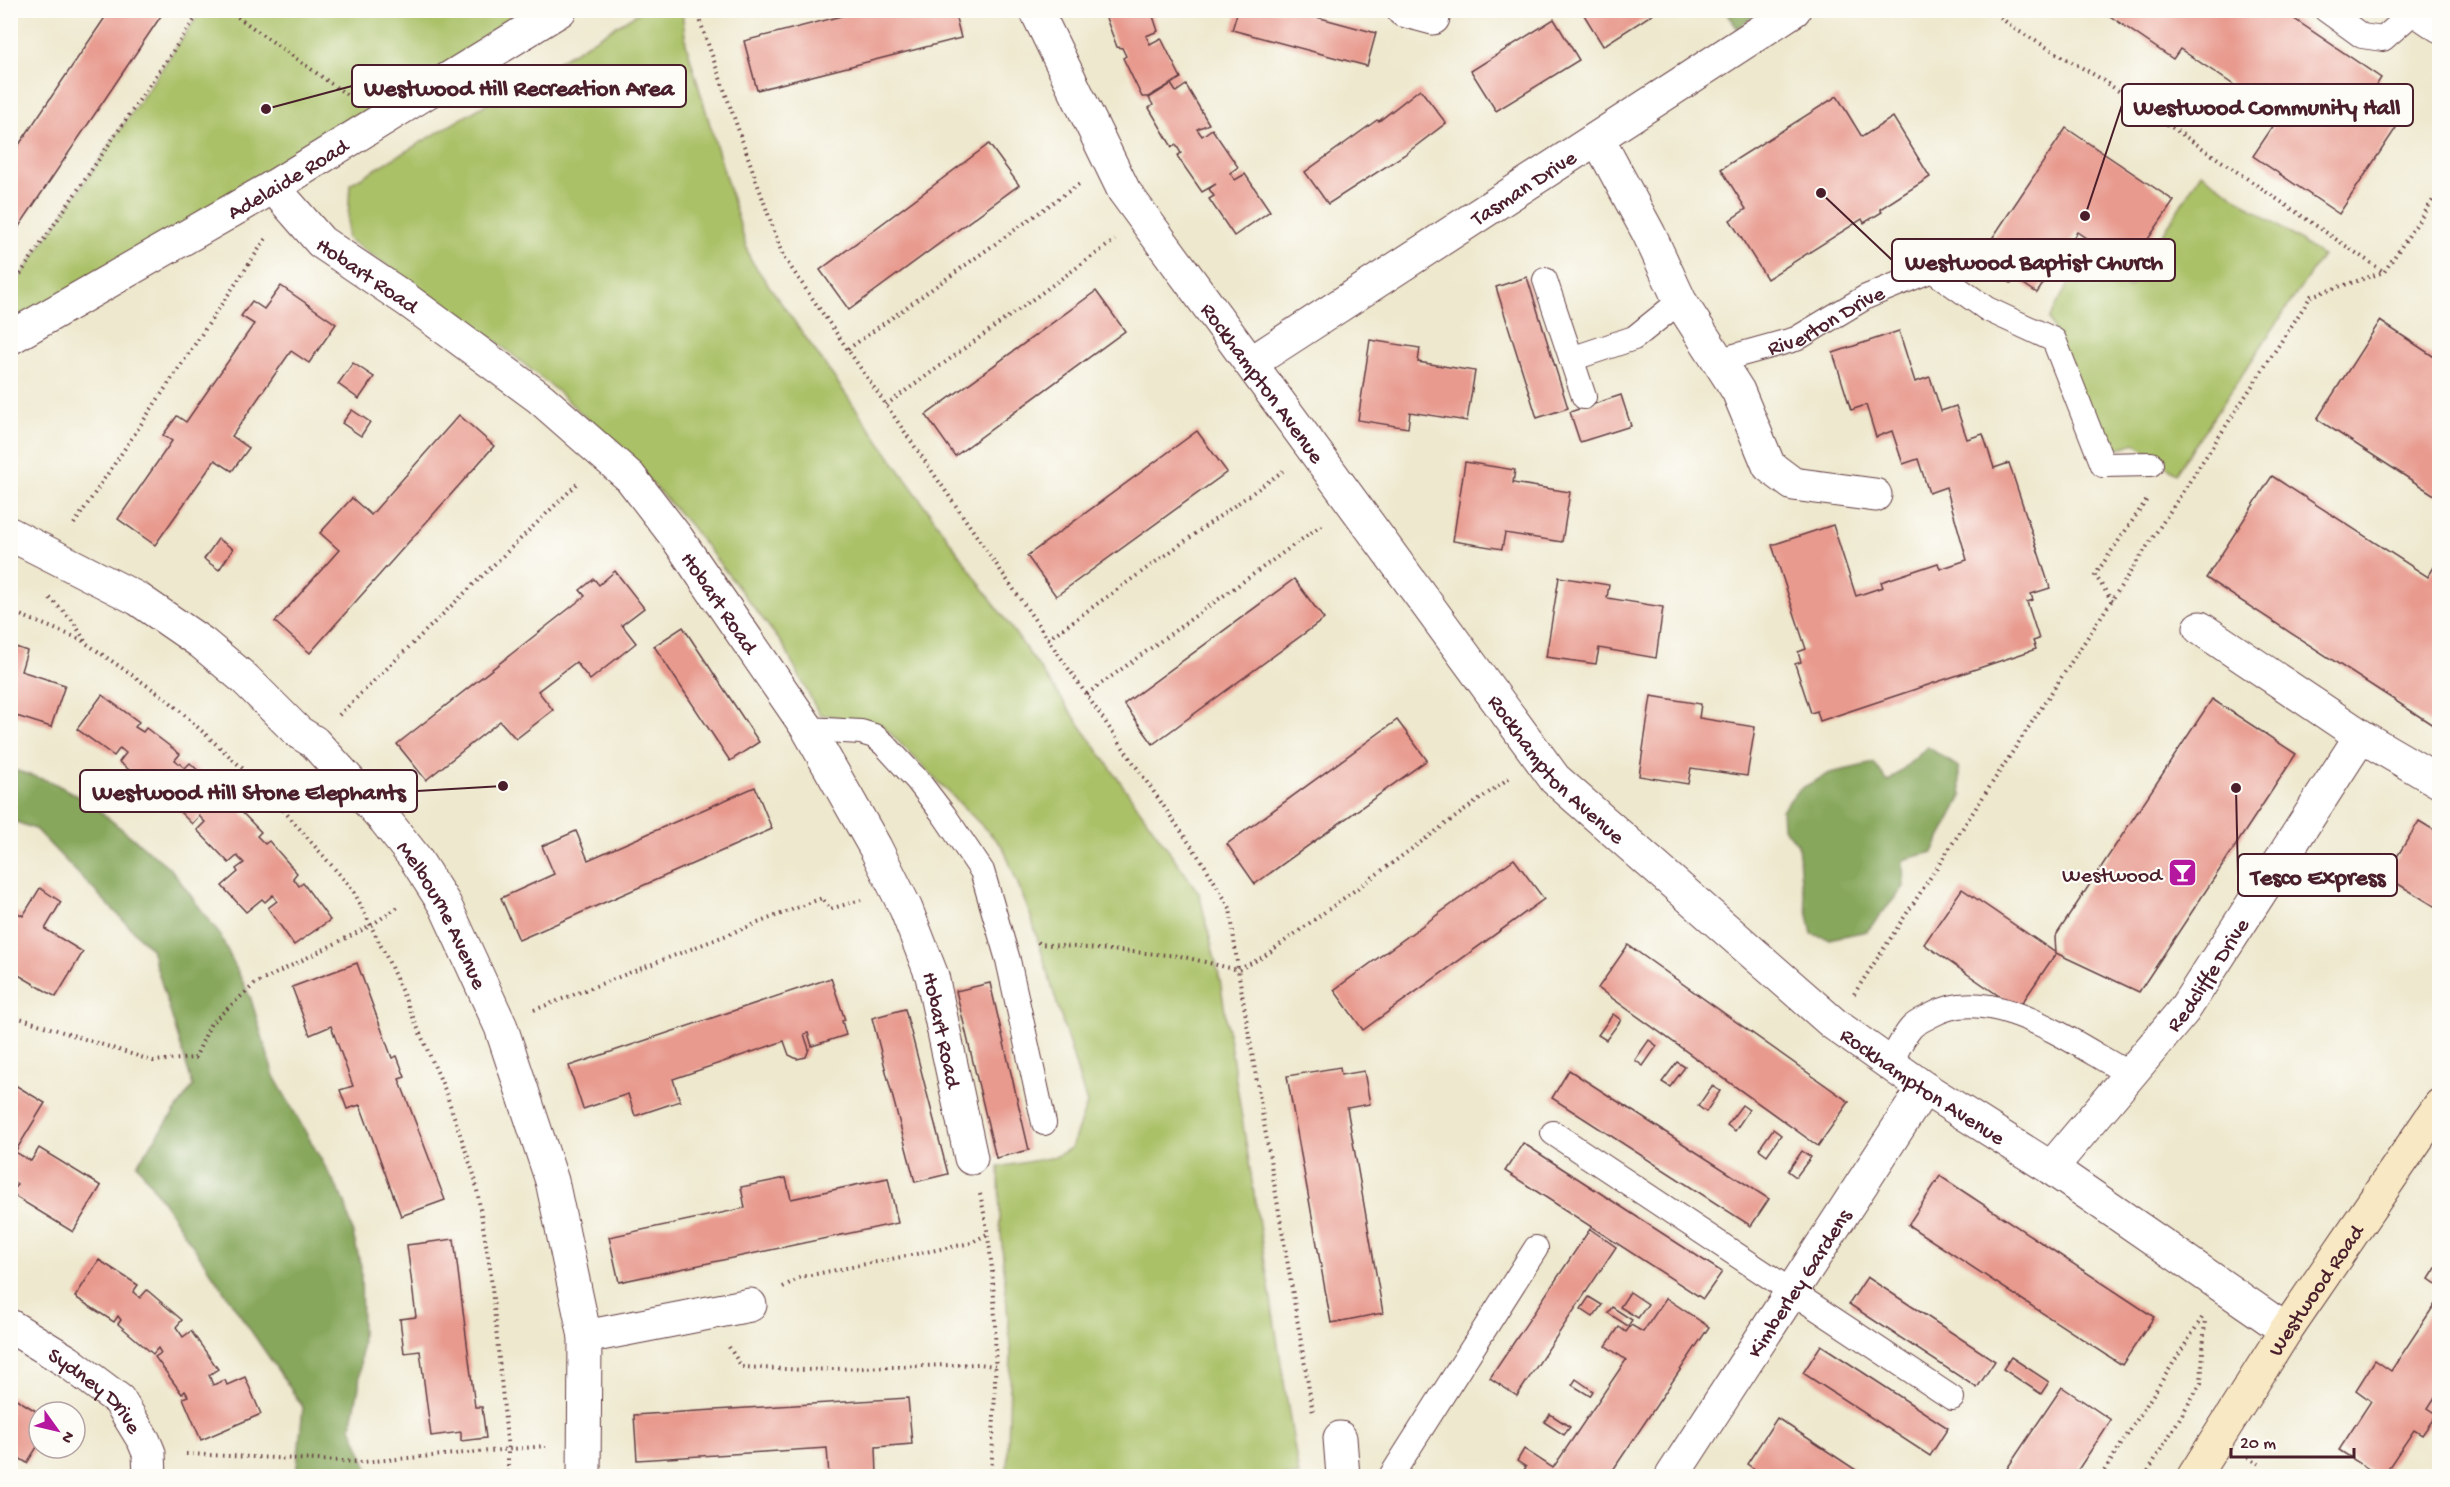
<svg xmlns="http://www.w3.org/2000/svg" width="2450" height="1487" font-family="'Gochi Hand',sans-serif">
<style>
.green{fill:#aac167;stroke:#7a7049;stroke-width:1.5}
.forest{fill:#87a75c;stroke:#686344;stroke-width:1.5}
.building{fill:#e89a8e}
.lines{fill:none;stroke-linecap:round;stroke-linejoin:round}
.lane-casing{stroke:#633d43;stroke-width:26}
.street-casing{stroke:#633d43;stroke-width:35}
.secondary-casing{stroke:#633d43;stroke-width:35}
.path{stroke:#633d43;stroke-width:4;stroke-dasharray:1.5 4.5;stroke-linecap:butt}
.lane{stroke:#fff;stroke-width:24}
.street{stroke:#fff;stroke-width:33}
.secondary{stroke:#f8e8c3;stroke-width:33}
.labels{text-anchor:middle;stroke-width:4.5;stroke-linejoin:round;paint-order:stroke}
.street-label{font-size:22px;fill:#4a1f2b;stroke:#fdfcf7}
.poi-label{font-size:22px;fill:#4a1f2b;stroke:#fdfcf7;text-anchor:end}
.leader{fill:none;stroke:#4a1f2b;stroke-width:2}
.callout-dot{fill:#4a1f2b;stroke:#fdfcf7;stroke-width:2}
.callout{fill:#fdfcf7;stroke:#4a1f2b;stroke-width:2}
.callout-label{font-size:24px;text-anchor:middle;font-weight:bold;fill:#4a1f2b}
</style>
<rect width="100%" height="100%" fill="#fdfcf7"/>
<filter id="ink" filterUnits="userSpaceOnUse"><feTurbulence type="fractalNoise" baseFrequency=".0167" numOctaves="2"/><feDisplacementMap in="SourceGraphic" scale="12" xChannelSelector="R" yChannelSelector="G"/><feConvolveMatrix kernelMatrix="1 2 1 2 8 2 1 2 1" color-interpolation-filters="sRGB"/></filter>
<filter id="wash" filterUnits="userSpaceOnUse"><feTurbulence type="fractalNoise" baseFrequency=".008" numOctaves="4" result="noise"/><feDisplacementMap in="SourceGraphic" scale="24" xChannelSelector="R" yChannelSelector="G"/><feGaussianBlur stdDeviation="1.35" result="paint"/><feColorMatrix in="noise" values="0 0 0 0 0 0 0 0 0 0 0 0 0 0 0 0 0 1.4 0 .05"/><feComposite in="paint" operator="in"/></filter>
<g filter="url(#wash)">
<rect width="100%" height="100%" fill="#eee8ce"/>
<g class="green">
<polygon points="201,11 560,11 11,338 11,300 14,286"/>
<polygon points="641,11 682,11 686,44 750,259 1199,893 1220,980 1299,1476 1007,1476 1011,1354 1000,1223 999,1167 1055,1157 1071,1148 1087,1104 1031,917 1003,847 890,733 882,726 819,714 783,645 689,524 623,452 556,390 498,343 347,238 350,184 541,72"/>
<polygon points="2201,173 2322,256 2176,473 2135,443 2103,453 2049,319 2082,259 2129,288"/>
</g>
<g class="forest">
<polygon points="1726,11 1761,11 1737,28"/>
<polygon points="1928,747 1958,767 1962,796 1933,852 1903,860 1904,887 1867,931 1829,939 1812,934 1801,882 1798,844 1783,828 1782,810 1798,790 1830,773 1874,763 1888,782"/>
<polygon points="11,769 52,782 87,801 171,869 220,935 251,999 274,1076 345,1202 361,1266 362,1334 359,1387 351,1427 371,1476 296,1476 303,1407 137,1164 193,1086 151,949 35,829 11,820"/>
</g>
<g id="blocks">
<g class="building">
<polygon points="110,10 165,10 18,228 10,223 10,158"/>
<polygon points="865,10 954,10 961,38 757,90 744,41"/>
<polygon points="1103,10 1151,10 1158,31 1146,36 1150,44 1161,38 1181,78 1148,97 1142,97 1123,58 1126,56 1122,48 1117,47"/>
<polygon points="1238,10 1291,10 1376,33 1367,66 1232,30"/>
<polygon points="1581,10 1659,10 1603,46"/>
<polygon points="2109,10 2281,10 2381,78 2363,106 2396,128 2339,214 2253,156 2280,116 2180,49 2173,59 2107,14"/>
<polygon points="1554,19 1579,60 1496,111 1471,71"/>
<polygon points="1171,84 1176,92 1186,85 1209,124 1197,129 1202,136 1212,129 1238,167 1230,173 1235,180 1245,174 1270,211 1234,236 1209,199 1214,196 1209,189 1216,184 1202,192 1177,156 1181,153 1176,145 1172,147 1149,108 1153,105 1149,98"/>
<polygon points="1420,89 1446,123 1404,155 1328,204 1305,172 1377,120 1379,121"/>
<polygon points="1837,96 1862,137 1893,117 1930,177 1880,209 1882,212 1864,223 1862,219 1767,279 1730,220 1746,209 1721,169"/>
<polygon points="2066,128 2174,201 2129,267 2077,232 2037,293 2015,278 2011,283 1979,262 1983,256 1981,255"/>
<polygon points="989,144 1019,185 849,310 820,270"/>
<polygon points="1527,277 1568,408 1537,418 1496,287"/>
<polygon points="281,286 336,324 309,363 291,351 232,436 249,448 232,471 215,460 155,545 118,519 172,441 163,435 177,416 186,422 254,324 241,316 252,301 264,309"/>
<polygon points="1096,291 1125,331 955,456 926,415"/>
<polygon points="2380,321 2439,360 2439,498 2317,419"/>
<polygon points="1899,331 1915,382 1930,377 1941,411 1956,406 1967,439 1983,434 1994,468 2009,463 2050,588 2031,594 2033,600 2027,602 2039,639 2033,641 2036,649 1820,721 1817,711 1811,713 1795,664 1801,662 1798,652 1806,649 1772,545 1833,525 1856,596 1883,587 1881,582 1938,563 1940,569 1967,560 1946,487 1929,493 1918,459 1903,464 1892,431 1876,437 1866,405 1851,410 1833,353"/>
<polygon points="1370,340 1420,348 1418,362 1475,371 1467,421 1410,412 1408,428 1358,420"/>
<polygon points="353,363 374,377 359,399 338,384"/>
<polygon points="1621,395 1631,426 1580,442 1570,412"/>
<polygon points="352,410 370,422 361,436 342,423"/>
<polygon points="459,415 494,446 310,653 275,622 339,550 320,533 352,498 371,515"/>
<polygon points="1197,431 1227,472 1056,596 1027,556"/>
<polygon points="1465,462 1515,470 1513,483 1570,492 1562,542 1505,533 1502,549 1453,541"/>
<polygon points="2272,476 2428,577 2439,559 2439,729 2206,578"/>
<polygon points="218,539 233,549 219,570 204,559"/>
<polygon points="615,571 644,608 622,625 636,643 590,680 576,662 538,691 553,710 516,739 500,721 426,780 397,744 585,596 580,590 594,579 599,585"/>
<polygon points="1559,577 1609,585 1607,598 1663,607 1656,658 1599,648 1596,664 1546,657"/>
<polygon points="1294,579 1324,619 1153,744 1124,704"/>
<polygon points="683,627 759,742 730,761 654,646"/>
<polygon points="10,645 27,651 21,671 65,685 51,727 10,714"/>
<polygon points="102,695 139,722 135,727 143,732 146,728 180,754 175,760 185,768 190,763 222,793 217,797 224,804 229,799 261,832 257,836 265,844 269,841 297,873 293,878 299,886 303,883 330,920 294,945 268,908 277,901 273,895 265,902 262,899 246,912 222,886 238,872 236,869 244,863 237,856 229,863 197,830 205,822 199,816 192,824 161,793 169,785 161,779 153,788 119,762 126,753 120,748 114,756 77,729"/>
<polygon points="1651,696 1701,704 1699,718 1755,727 1747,776 1691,768 1688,784 1639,776"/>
<polygon points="2212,699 2296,754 2139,992 2056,953 2018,1009 1924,944 1962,889 2056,953 2055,937"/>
<polygon points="1397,720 1427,760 1255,884 1227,844"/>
<polygon points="755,787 772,829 519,940 501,898 554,874 542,846 576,831 588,860"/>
<polygon points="2419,821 2439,833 2439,909 2385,876"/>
<polygon points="1514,859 1544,899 1363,1030 1334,990"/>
<polygon points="40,888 61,902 45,929 83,952 56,997 10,970 10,908 23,916"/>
<polygon points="1628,945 1849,1102 1818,1146 1598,988"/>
<polygon points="357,963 392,1058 397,1056 405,1077 399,1079 445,1200 401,1216 360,1105 347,1109 340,1090 353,1086 331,1026 310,1035 292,987"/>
<polygon points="831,978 845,1020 842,1021 846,1035 812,1046 808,1033 804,1034 809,1049 806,1057 797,1059 789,1055 784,1041 673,1079 680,1101 635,1116 628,1094 583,1109 569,1066"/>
<polygon points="990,983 1029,1150 996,1158 956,991"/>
<polygon points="905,1009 948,1174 915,1182 872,1018"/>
<polygon points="1613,1014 1621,1020 1606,1040 1598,1035"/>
<polygon points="1649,1040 1657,1046 1643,1066 1635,1060"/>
<polygon points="1677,1062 1685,1067 1670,1087 1662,1082"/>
<polygon points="1340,1067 1341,1075 1364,1071 1370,1104 1347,1108 1383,1313 1331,1323 1287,1076"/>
<polygon points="1569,1070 1769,1199 1751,1226 1552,1098"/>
<polygon points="10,1082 45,1103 15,1152 31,1161 39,1148 101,1186 73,1232 11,1194 17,1184 10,1179"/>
<polygon points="1712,1086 1720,1091 1706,1112 1698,1106"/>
<polygon points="1742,1105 1749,1110 1735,1131 1727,1125"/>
<polygon points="1773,1129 1781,1135 1767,1155 1759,1149"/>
<polygon points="1523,1143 1722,1272 1703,1299 1505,1171"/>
<polygon points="1802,1151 1811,1157 1796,1177 1788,1171"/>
<polygon points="1940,1176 2154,1317 2122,1365 1908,1225"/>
<polygon points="786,1178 791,1199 888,1178 898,1223 619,1282 609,1237 745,1208 741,1187"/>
<polygon points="1590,1229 1616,1247 1517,1396 1490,1378"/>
<polygon points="454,1239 475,1407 482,1407 486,1438 461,1441 461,1432 431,1436 420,1351 404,1353 400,1319 416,1317 407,1245"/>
<polygon points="99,1260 138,1285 133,1292 140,1298 147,1290 182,1320 176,1327 183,1337 191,1331 218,1369 209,1375 213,1385 225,1380 227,1385 245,1377 261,1414 201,1440 183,1398 188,1396 185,1391 182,1394 155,1357 161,1353 158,1348 153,1354 118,1324 121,1320 118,1316 114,1322 75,1297"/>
<polygon points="2439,1263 2439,1286 2429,1279"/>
<polygon points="1867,1277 1995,1361 1977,1388 1849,1304"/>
<polygon points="1630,1292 1648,1304 1638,1318 1620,1307"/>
<polygon points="1589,1297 1602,1305 1593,1317 1581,1309"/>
<polygon points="1666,1298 1709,1327 1609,1476 1520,1476 1526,1467 1517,1461 1524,1449 1553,1468 1626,1360 1606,1346 1619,1327 1626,1332 1631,1325 1643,1332"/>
<polygon points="2439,1298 2439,1391 2428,1408 2437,1414 2422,1435 2414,1430 2383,1476 2379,1476 2339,1450 2371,1401 2356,1390 2375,1360 2391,1371"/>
<polygon points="1612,1307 1632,1320 1628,1326 1608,1313"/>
<polygon points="1821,1345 1948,1428 1930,1456 1803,1373"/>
<polygon points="2011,1357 2049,1382 2041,1394 2003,1369"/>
<polygon points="1576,1379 1593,1391 1590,1396 1572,1385"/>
<polygon points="2062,1387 2111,1420 2074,1476 2002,1476"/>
<polygon points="10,1395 39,1413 39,1444 27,1463 14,1455 10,1456"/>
<polygon points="908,1398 912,1444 876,1447 877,1476 829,1476 827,1448 637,1460 634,1415"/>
<polygon points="1550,1414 1570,1427 1564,1435 1544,1422"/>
<polygon points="1777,1418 1809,1439 1865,1476 1765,1476 1747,1464"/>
</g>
</g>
</g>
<g filter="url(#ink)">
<use href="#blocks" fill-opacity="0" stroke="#633d43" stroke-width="1.5"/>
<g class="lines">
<defs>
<g id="lane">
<polyline points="2326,10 2362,36 2383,39 2416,10"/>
<polyline points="1545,280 1584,397"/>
<polyline points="1571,359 1634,338 1680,301"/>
<path id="s1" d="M 1720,360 L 1796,339 L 1866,297 L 1932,270 L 1987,309 L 2054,340 L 2103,465 L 2151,464"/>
<polyline points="808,729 861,732 874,736 884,744 918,781 944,815 982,871 1008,960 1044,1123"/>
<path d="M 1890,1064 C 1896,1053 1902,1038 1911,1028 C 1915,1023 1924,1019 1930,1016 C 1991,979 2076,1046 2130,1074"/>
<polyline points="1553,1133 1952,1398"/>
<polyline points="1391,1476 1536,1248"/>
</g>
<g id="street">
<path id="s2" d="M 1036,10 L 1124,191 L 1555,779 L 1834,1024 L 1924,1088 L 2051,1168 L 2286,1330"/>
<polyline points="1403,10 1433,18"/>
<polyline points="2416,10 2440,26"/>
<polyline points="1598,139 1649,234 1680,301 1738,391 1769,466 1793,484 1875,495"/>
<path id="s3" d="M 273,187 L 321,242 L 407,300 L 540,398 L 630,477 L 677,538 L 808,729 L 875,847 L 906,909 L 932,976 L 971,1158"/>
<path id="s4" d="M 10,338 L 273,187 L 560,10"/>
<path id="s5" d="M 1251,363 L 1794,10"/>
<path id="s6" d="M 10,534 L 138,599 L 202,643 L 245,679 L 298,732 L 314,742 L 385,820 L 415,858 L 445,905 L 501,1027 L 552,1181 L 585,1337 L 584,1476"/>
<polyline points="2200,628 2361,736 2440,782"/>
<path id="s7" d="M 2051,1168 L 2184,1010 L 2361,736"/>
<path id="s8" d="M 10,1326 L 67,1361 L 119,1400 L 144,1441 L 149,1453 L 150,1476"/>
<polyline points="585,1337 750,1305"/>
<polyline points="1340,1438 1343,1476"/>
<path id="s9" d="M 1672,1476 L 1924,1088"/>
</g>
<g id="secondary">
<path id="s10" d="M 2194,1476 L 2286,1330 L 2440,1105"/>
</g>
</defs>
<use href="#lane" class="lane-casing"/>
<use href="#street" class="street-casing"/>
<use href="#secondary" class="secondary-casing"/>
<g class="path">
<polyline points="228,10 350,97"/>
<polyline points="696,10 783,256 1205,866 1230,908 1238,970 1313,1413"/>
<polyline points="1991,10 2015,29 2098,77 2384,272"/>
<polyline points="10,289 201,10"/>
<polyline points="848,349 1079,184"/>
<polyline points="886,405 1115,240"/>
<polyline points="74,524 267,237"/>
<polyline points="50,598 73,621 85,641"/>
<polyline points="2112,601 2095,575 2148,498"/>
<polyline points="10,611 80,639 168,700 265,789 353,890 388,960 445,1090 475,1178 490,1268 508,1450 508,1476"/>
<polyline points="1048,639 1283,471"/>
<polyline points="1087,694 1323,524"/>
<polyline points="339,715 579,482"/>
<polyline points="1038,942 1040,944 1180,956 1238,970 1263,957 1509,778"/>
<polyline points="1854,994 2311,296 2384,272 2440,190"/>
<polyline points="534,1010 822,898 830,909 861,900"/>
<polyline points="10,1015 153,1061 195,1058 211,1023 255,984 370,926 401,905"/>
<path d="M 980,1194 C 1001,1284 996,1385 991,1476"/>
<polyline points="783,1287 801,1277 971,1243 989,1233"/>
<polyline points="729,1347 742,1367 805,1370 979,1364 995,1366"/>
<polyline points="186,1454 363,1462 546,1446"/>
<polyline points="2248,1457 2259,1464"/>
<polyline points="2101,1476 2202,1318"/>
<polyline points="2145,1476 2201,1383 2205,1319"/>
</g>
<use href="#lane" class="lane"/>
<use href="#street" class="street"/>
<use href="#secondary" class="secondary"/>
</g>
</g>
<defs>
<symbol id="bar-square" viewBox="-11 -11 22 22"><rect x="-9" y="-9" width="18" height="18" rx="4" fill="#b5179e" stroke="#fdfcf7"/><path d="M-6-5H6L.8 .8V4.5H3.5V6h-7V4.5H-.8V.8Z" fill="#fff"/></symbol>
</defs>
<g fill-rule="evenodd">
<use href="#bar-square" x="2166" y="856" width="33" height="33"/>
</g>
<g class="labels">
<g class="street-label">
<text dy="8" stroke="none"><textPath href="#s4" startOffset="320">Adelaide Road</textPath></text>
<text dy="8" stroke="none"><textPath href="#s5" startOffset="324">Tasman Drive</textPath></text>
<text dy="8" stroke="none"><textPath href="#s3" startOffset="130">Hobart Road</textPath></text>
<text dy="8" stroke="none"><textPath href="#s1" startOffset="114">Riverton Drive</textPath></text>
<text dy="8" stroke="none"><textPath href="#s2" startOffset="438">Rockhampton Avenue</textPath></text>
<text dy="8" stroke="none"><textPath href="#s3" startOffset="616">Hobart Road</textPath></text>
<text dy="8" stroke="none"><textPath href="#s2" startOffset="924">Rockhampton Avenue</textPath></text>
<text dy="8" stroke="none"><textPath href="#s6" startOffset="588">Melbourne Avenue</textPath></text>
<text dy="8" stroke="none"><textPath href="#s7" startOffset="249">Redcliffe Drive</textPath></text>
<text dy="8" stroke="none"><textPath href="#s3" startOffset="1102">Hobart Road</textPath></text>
<text dy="8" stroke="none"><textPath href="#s2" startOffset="1410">Rockhampton Avenue</textPath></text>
<text dy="8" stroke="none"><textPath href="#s9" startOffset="231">Kimberley Gardens</textPath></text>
<text dy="8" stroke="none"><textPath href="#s10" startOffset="222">Westwood Road</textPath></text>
<text dy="8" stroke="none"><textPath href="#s8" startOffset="108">Sydney Drive</textPath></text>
</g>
<g class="poi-label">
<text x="2162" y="881">Westwood</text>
</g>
</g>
<path class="leader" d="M266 109L352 86M2085 216L2122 105M1821 193L1892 260M503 786L417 791M2236 788L2238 875"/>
<g class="callout-dot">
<circle cx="266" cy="109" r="6"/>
<circle cx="2085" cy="216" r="6"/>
<circle cx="1821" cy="193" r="6"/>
<circle cx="503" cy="786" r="6"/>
<circle cx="2236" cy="788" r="6"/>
</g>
<g class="callout">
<rect x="352" y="65" width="334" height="42" rx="6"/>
<rect x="2122" y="84" width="291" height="42" rx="6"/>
<rect x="1892" y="239" width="283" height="42" rx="6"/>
<rect x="80" y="770" width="337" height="42" rx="6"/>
<rect x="2238" y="854" width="159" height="42" rx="6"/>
</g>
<g class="callout-label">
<text x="519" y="95">Westwood Hill Recreation Area</text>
<text x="2267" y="114">Westwood Community Hall</text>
<text x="2034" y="269">Westwood Baptist Church</text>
<text x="249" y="799">Westwood Hill Stone Elephants</text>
<text x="2318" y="884">Tesco Express</text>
</g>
<rect width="2450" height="1487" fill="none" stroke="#fdfcf7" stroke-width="36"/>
<g transform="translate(57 1430) rotate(124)"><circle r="28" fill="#fdfcf7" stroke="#b5a4a5" stroke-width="1.5"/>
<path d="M0-4.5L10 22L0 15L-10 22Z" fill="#b5179e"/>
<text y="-9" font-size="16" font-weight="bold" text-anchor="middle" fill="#4a1f2b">N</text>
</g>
<path d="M2231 1448v9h123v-9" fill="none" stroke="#4a1f2b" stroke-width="3"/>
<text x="2240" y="1448" font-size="18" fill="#4a1f2b" stroke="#fdfcf7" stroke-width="4.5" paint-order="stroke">20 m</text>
</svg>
